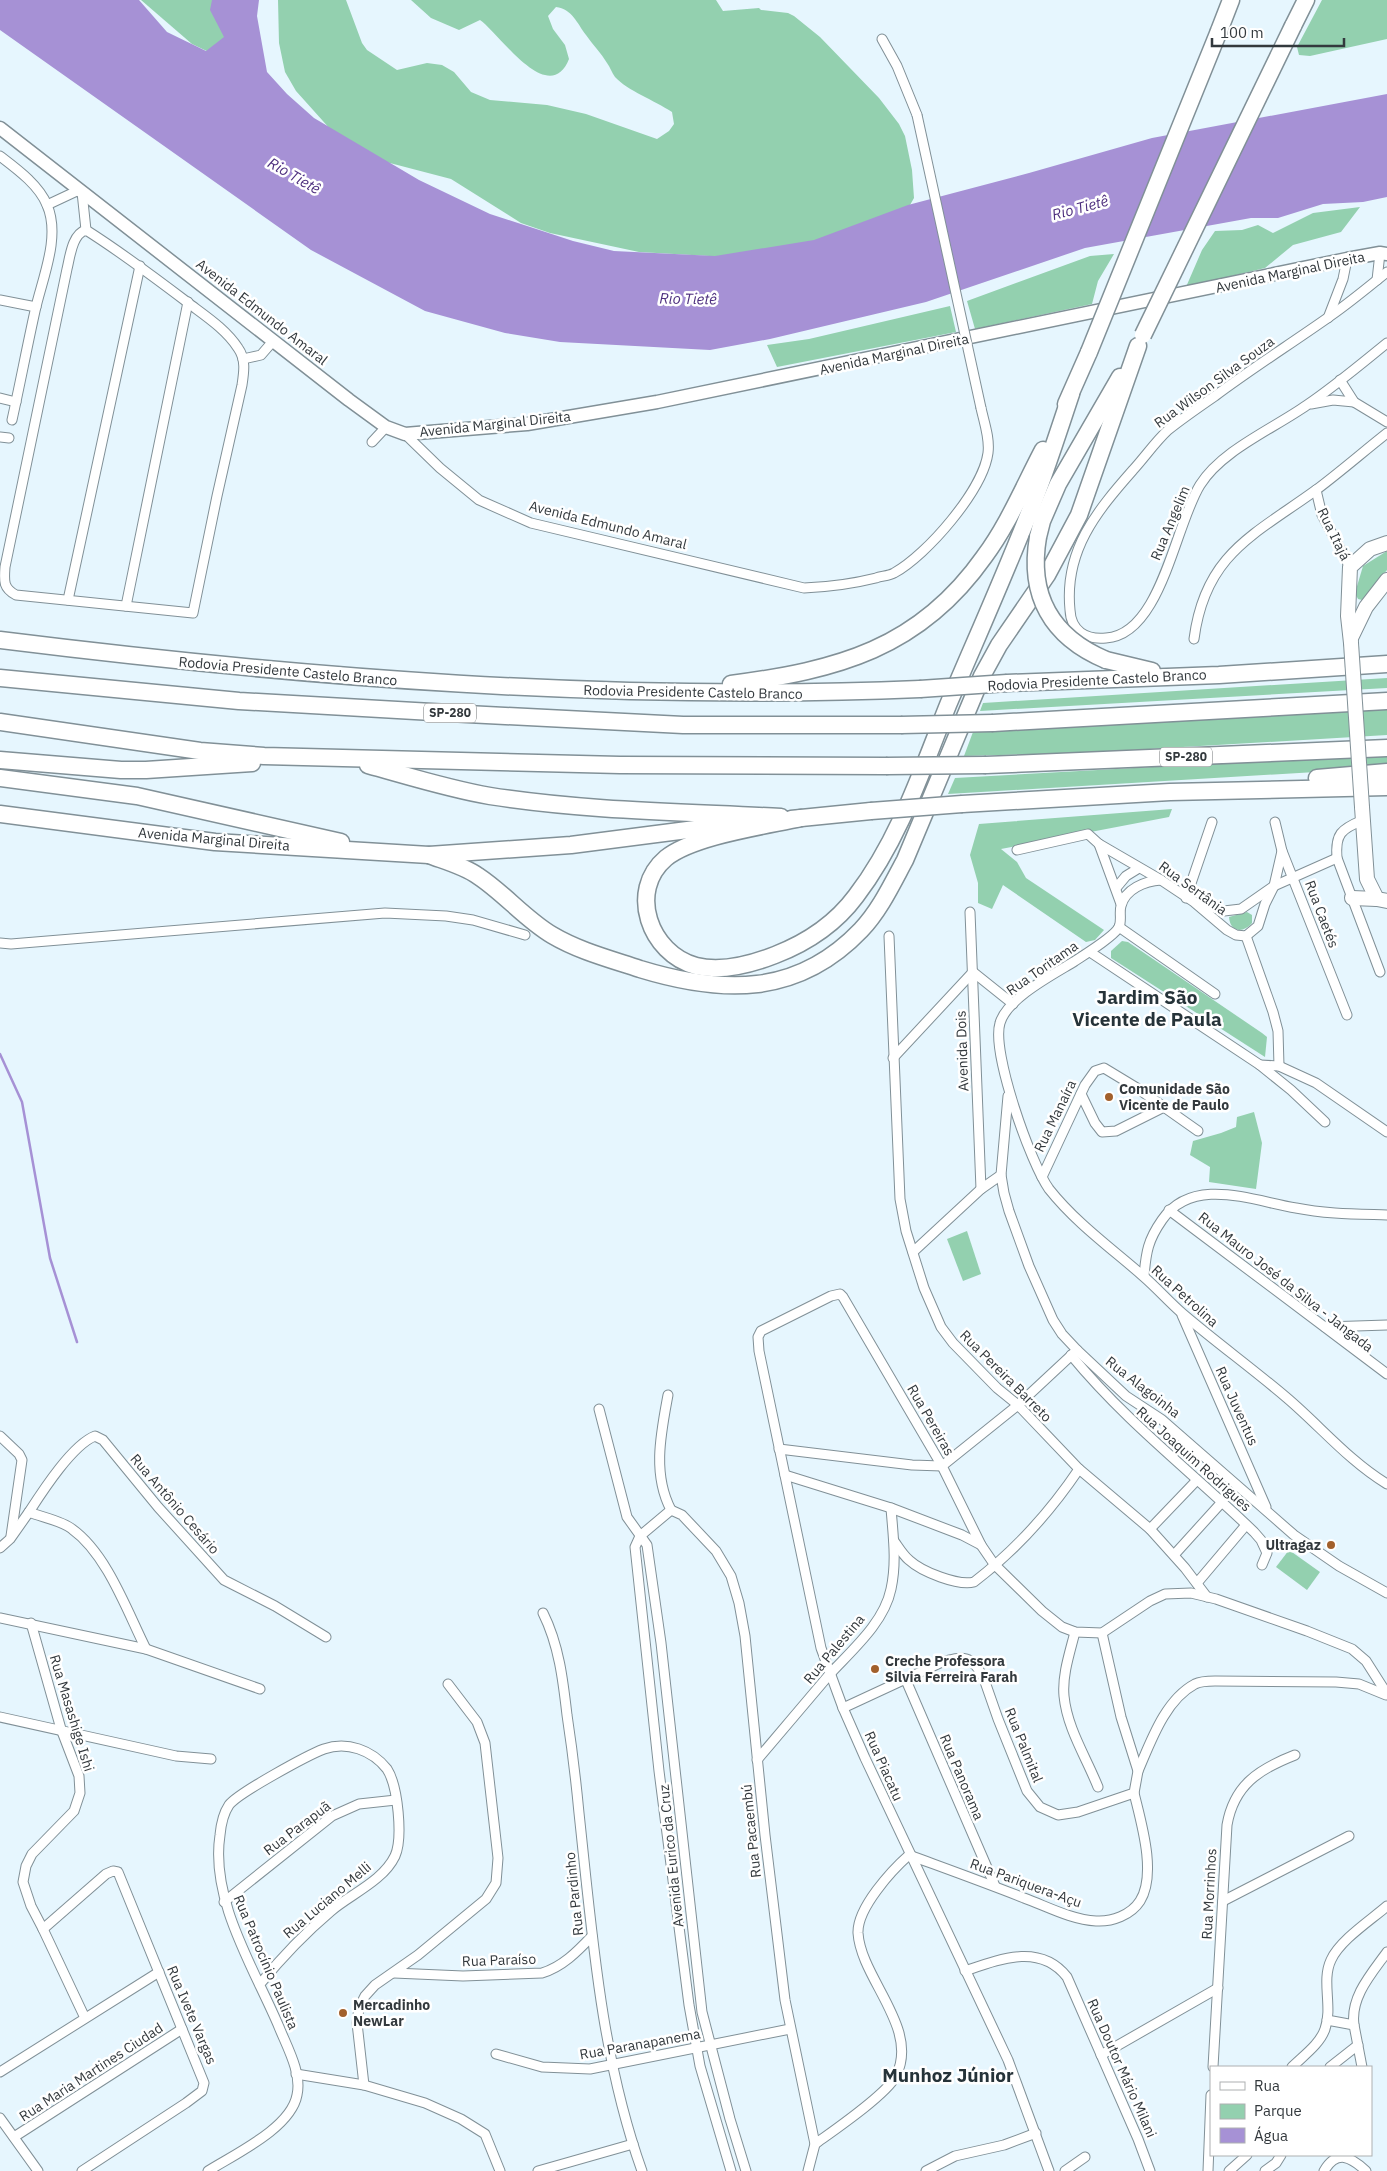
<svg xmlns="http://www.w3.org/2000/svg" width="1387" height="2171" font-family="'IBM Plex Sans',sans-serif">
<style>
.green{fill:#93d0af}
.water{fill:#a691d5}
.lines{fill:none;stroke-linecap:round;stroke-linejoin:round}
.stream{stroke:#a691d5;stroke-width:2.5}
.street-casing{stroke:#819097;stroke-width:11}
.secondary-casing{stroke:#819097;stroke-width:15}
.primary-casing{stroke:#819097;stroke-width:16}
.highway-casing{stroke:#819097;stroke-width:19}
.street{stroke:#fff;stroke-width:9}
.secondary{stroke:#fff;stroke-width:12}
.primary{stroke:#fff;stroke-width:14}
.highway{stroke:#fff;stroke-width:16}
.street-bridge-casing{stroke:#819097;stroke-width:11;stroke-linecap:butt}
.primary-bridge-casing{stroke:#819097;stroke-width:16;stroke-linecap:butt}
.highway-bridge-casing{stroke:#819097;stroke-width:19;stroke-linecap:butt}
.street-bridge{stroke:#fff;stroke-width:9}
.primary-bridge{stroke:#fff;stroke-width:14}
.highway-bridge{stroke:#fff;stroke-width:16}
.poi-dot{fill:#a2602c;stroke:#fff;stroke-width:2}
.labels{text-anchor:middle;stroke-width:5;stroke-linejoin:round;paint-order:stroke}
.shield{fill:#fff;stroke:#707477;stroke-width:1}
.shield-label{font-size:12px;font-weight:bold;fill:#33393d}
.street-label{font-size:14px;fill:#33393d;stroke:#fff}
.poi-label{font-size:14px;font-weight:bold;fill:#33393d;stroke:#fff;text-anchor:start}
.water-label{font-size:15px;font-style:italic;fill:#4d2f7e;stroke:#fff}
.district-label{font-size:19px;font-weight:bold;fill:#263339;stroke:#fff}
</style>
<rect width="100%" height="100%" fill="#e6f6fe"/>
<g class="green">
<polygon points="141,0 256,0 232,63 192,44"/>
<path d="M 278,0 L 346,0 L 362,43 L 367,50 L 397,70 L 427,63 L 442,65 L 454,72 L 471,92 L 490,100 L 547,105 L 586,114 L 657,139 L 669,131 L 674,124 L 672,112 C 654,100 628,91 615,77 C 612,73 610,67 607,63 C 601,53 593,45 586,35 C 577,23 572,9 556,7 L 548,16 L 553,29 L 565,45 L 569,59 C 549,109 498,32 480,20 L 459,30 L 431,18 L 411,0 L 716,0 L 723,11 L 759,8 L 761,10 L 788,13 L 794,16 L 820,37 L 879,98 L 899,124 L 905,136 L 912,170 L 914,198 L 910,205 L 853,235 L 727,257 L 639,252 L 550,233 L 521,223 L 451,179 L 386,162 L 331,130 L 296,91 L 285,72 L 279,43 Z"/>
<polygon points="1322,0 1387,0 1387,39 1310,56 1299,55 1297,47"/>
<polygon points="1360,207 1341,232 1293,245 1265,268 1186,287 1202,250 1215,231 1242,230 1258,225 1273,233 1313,213"/>
<polygon points="1114,254 1098,281 1092,304 975,329 967,301 1090,256"/>
<polygon points="950,306 956,332 777,367 767,345 809,339"/>
<polygon points="1387,551 1387,570 1362,600 1358,599 1355,593 1363,566"/>
<polygon points="1387,678 1387,688 980,711 983,703"/>
<polygon points="1387,709 1387,735 1081,753 964,756 973,732"/>
<polygon points="1387,754 1387,766 1349,770 948,794 955,778"/>
<polygon points="1172,809 1169,817 1001,849 1017,862 1026,878 1104,930 1095,940 1086,942 1003,885 992,909 978,903 978,883 970,855 979,824"/>
<path d="M 1247,912 L 1252,915 L 1252,923 C 1244,933 1230,933 1229,917 Z"/>
<polygon points="1122,941 1128,942 1262,1033 1267,1037 1265,1057 1111,958 1111,951"/>
<polygon points="1254,1112 1262,1143 1256,1189 1209,1182 1210,1167 1190,1155 1193,1141 1221,1133 1236,1127 1237,1117"/>
<polygon points="967,1231 981,1274 963,1281 947,1239"/>
<polygon points="1289,1550 1320,1572 1307,1590 1276,1567"/>
</g>
<polygon class="water" points="0,0 139,0 167,32 206,51 224,37 210,10 212,0 259,0 257,16 267,72 287,94 314,118 419,180 490,214 573,241 614,251 715,256 814,240 908,205 1029,173 1152,138 1387,94 1387,197 1363,202 1323,204 1278,218 1251,218 1085,248 926,302 770,339 710,350 560,342 505,333 425,311 311,250 0,30"/>
<g class="lines">
<polyline class="stream" points="0,1054 22,1102 50,1258 77,1342"/>
<defs>
<g id="street">
<polyline points="882,39 897,66 917,115"/>
<path d="M 0,156 C 17,169 39,185 47,205 C 61,237 42,279 35,311 C 27,347 20,384 12,420"/>
<polyline points="82,192 86,230"/>
<polyline points="47,205 79,190"/>
<path d="M 86,230 C 121,252 154,277 187,302 C 204,315 226,329 238,348 C 246,359 244,372 242,385 L 217,496 L 193,613 L 16,595 C 3,588 4,581 5,567 L 67,269 C 70,257 72,234 86,230 Z"/>
<path d="M 1387,272 C 1367,288 1347,305 1326,319 C 1289,345 1251,369 1215,396 C 1199,407 1183,418 1168,430 C 1155,442 1145,457 1133,470 C 1096,512 1064,551 1070,610 C 1071,631 1086,640 1106,638 C 1161,635 1175,525 1200,485 C 1222,450 1273,429 1307,405 C 1335,386 1361,364 1387,343"/>
<polyline points="1377,280 1380,253"/>
<polyline points="0,300 36,307"/>
<polyline points="1328,318 1343,279 1347,259"/>
<polyline points="243,359 261,355 274,340"/>
<polyline points="1340,380 1354,402 1387,422"/>
<polyline points="0,398 16,402"/>
<polyline points="1311,404 1333,400 1354,402"/>
<path d="M 405,434 L 440,468 L 479,500 L 531,523 L 804,588 C 829,587 852,584 876,578 C 881,576 889,576 894,573 C 927,555 983,490 988,453 C 990,438 984,422 981,408"/>
<polyline points="0,437 9,438"/>
<polyline points="372,442 386,427"/>
<polyline points="1316,490 1322,515 1350,567"/>
<polyline points="68,600 140,266"/>
<polyline points="126,606 188,302"/>
<path d="M 1194,639 C 1205,554 1254,535 1316,490 C 1340,472 1363,452 1387,433"/>
<path d="M 1363,820 C 1341,829 1335,834 1337,858 L 1380,972"/>
<polyline points="1275,822 1282,851 1347,1015"/>
<polyline points="1099,844 1161,880 1194,902 1227,930 1236,935 1246,936 1258,926 1265,904 1274,886 1282,851"/>
<polyline points="1017,850 1088,834 1099,844 1121,904"/>
<path d="M 1161,880 C 1145,881 1125,889 1121,906 C 1119,912 1122,921 1119,927 C 1115,936 1084,955 1075,961 C 1054,974 1007,998 1000,1023 C 991,1052 1031,1164 1049,1189 C 1076,1223 1111,1248 1143,1276 C 1157,1288 1169,1302 1183,1314 C 1217,1343 1253,1369 1287,1398 C 1320,1426 1349,1461 1387,1484"/>
<polyline points="1116,888 1126,876 1139,868"/>
<polyline points="1186,898 1212,822"/>
<polyline points="1197,903 1224,911 1241,909 1274,886 1337,858"/>
<polyline points="970,912 981,1189"/>
<polyline points="1119,927 1215,994"/>
<polyline points="889,936 900,1199 906,1231 924,1288 941,1327 953,1343 997,1388 1018,1405 1079,1469 1150,1529 1185,1568 1207,1597"/>
<polyline points="1246,936 1273,1012 1278,1031 1279,1066"/>
<polyline points="0,943 11,944 385,913 446,916 473,920 525,935"/>
<polyline points="1090,952 1260,1065 1291,1090 1325,1122"/>
<polyline points="893,1058 973,972 1013,1004"/>
<polyline points="1260,1065 1279,1066 1316,1083 1387,1132"/>
<polyline points="1081,1094 1095,1123 1102,1132 1116,1131 1164,1107"/>
<polyline points="1008,1096 1001,1175 1004,1193 1009,1211 1029,1266 1053,1320 1062,1334 1077,1350 1126,1396 1161,1419 1294,1535 1339,1566 1387,1593"/>
<polyline points="1042,1177 1085,1085 1095,1071 1104,1068 1137,1088 1198,1131"/>
<polyline points="1169,1210 1387,1374"/>
<polyline points="913,1252 981,1189 1001,1175"/>
<path d="M 1144,1276 C 1146,1252 1148,1240 1162,1220 C 1193,1175 1253,1201 1296,1208 C 1326,1214 1357,1214 1387,1215"/>
<polyline points="1182,1315 1266,1507"/>
<polyline points="1325,1327 1387,1325"/>
<path d="M 1071,1355 C 1127,1423 1192,1472 1254,1532 L 1261,1540 L 1267,1553 L 1262,1565"/>
<path d="M 668,1395 C 661,1433 652,1474 671,1510"/>
<polyline points="599,1409 627,1517 647,1545 661,1643 702,2012 730,2119 746,2171"/>
<polyline points="0,1436 19,1454 22,1460 11,1536"/>
<polyline points="779,1449 912,1465 942,1466 1018,1405 1077,1350"/>
<polyline points="785,1475 891,1508 962,1535 981,1545 994,1564 1042,1611 1062,1627 1075,1632 1102,1633 1150,1601 1165,1594 1191,1593 1216,1599 1307,1631 1352,1649 1366,1661 1387,1694"/>
<polyline points="671,1510 682,1515 716,1551 731,1576 739,1603 745,1636 765,1835 785,2000 815,2144 808,2171"/>
<polyline points="671,1510 640,1536 635,1547 659,1771 689,2005 700,2066 731,2171"/>
<path d="M 29,1512 C 42,1492 72,1445 95,1436 L 103,1440 L 158,1507 L 224,1580 L 275,1606 L 326,1637"/>
<polyline points="1150,1529 1197,1480"/>
<path d="M 894,1541 C 899,1548 903,1555 909,1560 C 922,1572 958,1586 974,1582 C 1016,1550 1050,1512 1079,1469"/>
<polyline points="981,1545 942,1466 843,1297 840,1294 831,1296 761,1331 758,1337 759,1351 821,1648 843,1708 865,1758 1008,2060 1049,2171"/>
<path d="M 0,1548 L 10,1539 L 29,1512 C 41,1517 63,1521 72,1529 C 107,1554 127,1611 146,1649"/>
<polyline points="1174,1555 1222,1502"/>
<polyline points="1197,1583 1246,1525"/>
<path d="M 543,1613 C 559,1645 563,1680 567,1715 C 572,1748 576,1781 579,1813 C 592,1933 601,2057 642,2171"/>
<polyline points="0,1618 146,1649 260,1689"/>
<polyline points="31,1623 61,1729 79,1776 80,1793 74,1811 32,1854 26,1866 23,1882 31,1906 43,1929 85,2018"/>
<path d="M 1075,1632 C 1070,1652 1062,1675 1064,1696 C 1067,1728 1086,1757 1098,1787"/>
<polyline points="905,1678 995,1886"/>
<path d="M 843,1708 L 940,1663 C 964,1655 972,1655 984,1679 L 998,1719 L 1027,1791 L 1040,1807 L 1058,1815 L 1078,1812 L 1134,1793 L 1138,1771 L 1121,1717 L 1102,1633"/>
<polyline points="0,1717 176,1756 211,1759"/>
<path d="M 757,1760 C 781,1732 805,1703 829,1675 C 852,1650 884,1623 891,1589 C 897,1562 893,1535 891,1508"/>
<path d="M 1138,1771 C 1151,1741 1165,1700 1195,1684 C 1201,1681 1209,1681 1215,1681 L 1336,1682 L 1359,1684 L 1386,1695"/>
<polyline points="1223,1901 1349,1836"/>
<polyline points="224,1902 332,1816 359,1804 396,1800"/>
<polyline points="43,1929 106,1874 113,1871 118,1872 204,2083 202,2091 186,2103 82,2171"/>
<path d="M 965,1971 C 1000,1959 1040,1943 1067,1977 L 1138,2139 L 1150,2171"/>
<path d="M 394,1973 L 463,1976 L 542,1973 C 562,1967 577,1952 592,1936"/>
<polyline points="1327,2020 1354,2025 1362,2067"/>
<path d="M 1354,2025 C 1350,1997 1372,1973 1387,1952"/>
<polyline points="496,2054 542,2067 590,2069 790,2029"/>
<polyline points="1101,2055 1218,1988"/>
<path d="M 1213,2067 L 1227,1825 C 1234,1785 1259,1769 1295,1755"/>
<path d="M 1292,2067 C 1303,2056 1320,2044 1325,2029 C 1333,2007 1321,1981 1331,1960 C 1340,1940 1371,1920 1387,1906"/>
<polyline points="1330,2067 1358,2045"/>
<polyline points="0,2072 159,1972"/>
<polyline points="296,2074 364,2085 425,2103 461,2119 485,2134 500,2171"/>
<polyline points="364,2085 357,2023 359,2008 365,1996 375,1985 418,1955 486,1899 496,1883 498,1858 485,1743 477,1722 448,1684"/>
<polyline points="0,2118 38,2171"/>
<polyline points="14,2137 182,2029"/>
<path d="M 815,2144 C 833,2131 886,2095 896,2076 C 920,2028 861,1979 858,1933 C 857,1908 892,1870 909,1855 C 947,1869 986,1883 1024,1898 C 1046,1906 1072,1920 1096,1921 C 1112,1922 1131,1915 1140,1901 C 1157,1874 1141,1822 1134,1793"/>
<path d="M 208,2171 C 235,2154 291,2128 297,2095 C 302,2073 287,2047 279,2027 C 254,1968 210,1900 220,1835 C 221,1824 223,1814 229,1805 C 238,1793 308,1755 324,1749 C 347,1741 372,1750 387,1769 C 398,1786 403,1838 395,1856 C 383,1881 351,1894 331,1911 C 305,1933 282,1957 260,1984"/>
<polyline points="538,2171 633,2144"/>
<polyline points="926,2171 955,2156 1004,2145 1036,2133"/>
<polyline points="1065,2171 1085,2157"/>
<polyline points="1208,2171 1211,2095"/>
<polyline points="1229,2171 1247,2155"/>
<polyline points="1265,2171 1276,2163 1281,2155"/>
<path d="M 1324,2171 C 1337,2149 1351,2157 1366,2171"/>
</g>
<polyline id="secondary" points="0,128 349,400 386,427 405,434 527,424 657,402 1347,259 1380,253 1387,254"/>
<g id="primary">
<polyline points="1351,638 1366,607 1387,580"/>
<polyline points="1351,643 1348,616 1350,567 1370,549 1387,543"/>
<polyline points="1362,807 1367,879 1377,899 1387,901"/>
<polyline points="1352,898 1377,899"/>
</g>
<g id="highway">
<polyline points="1293,26 1306,0"/>
<polyline points="1219,31 1231,0"/>
<polyline points="1066,404 1089,352"/>
<polyline points="1038,537 1042,521 1058,484 1120,377"/>
<path d="M 0,640 C 305,678 612,702 920,689"/>
<polyline points="1106,660 1152,671"/>
<polyline points="0,678 239,701 467,714 683,725 901,725"/>
<polyline points="1007,683 1219,675 1387,664"/>
<path d="M 731,684 C 837,670 919,649 984,557 C 1008,525 1024,486 1043,450"/>
<polyline points="0,722 200,751 264,756 620,765 886,766"/>
<polyline points="993,723 1387,701"/>
<polyline points="0,760 121,770 146,770 252,763"/>
<path d="M 368,765 C 408,776 449,789 490,796 C 586,811 684,812 781,817"/>
<polyline points="986,765 1387,748"/>
<polyline points="0,778 137,796 341,842"/>
<polyline points="1317,778 1387,772"/>
<polyline points="962,804 1170,792 1387,787"/>
<polyline points="0,814 215,842 429,855 571,845 734,824"/>
<path d="M 801,818 C 765,826 693,836 666,858 C 627,891 650,954 696,966 C 721,972 752,964 775,955 C 806,943 836,923 856,896 C 899,840 922,770 948,705 C 979,632 1012,559 1040,485 C 1051,455 1061,424 1071,394"/>
<polyline points="791,819 871,811"/>
<path d="M 429,855 C 445,861 464,866 478,876 C 504,893 525,919 552,935 C 579,951 610,959 640,969 C 722,994 797,997 861,930 C 880,910 892,884 905,860 L 982,676 L 999,645 L 1047,575 L 1079,515 L 1138,346"/>
</g>
</defs>
<use href="#street" class="street-casing"/>
<use href="#secondary" class="secondary-casing"/>
<use href="#primary" class="primary-casing"/>
<use href="#highway" class="highway-casing"/>
<use href="#street" class="street"/>
<use href="#secondary" class="secondary"/>
<use href="#primary" class="primary"/>
<use href="#highway" class="highway"/>
<defs>
<polyline id="street-bridge" points="917,115 981,408"/>
<polyline id="primary-bridge" points="1351,643 1362,807"/>
<g id="highway-bridge">
<polyline points="1143,335 1293,26"/>
<polyline points="1089,352 1219,31"/>
<path d="M 1038,537 C 1028,595 1051,637 1106,660"/>
<polyline points="920,689 1007,683"/>
<polyline points="901,725 993,723"/>
<polyline points="886,766 986,765"/>
<polyline points="871,811 962,804"/>
</g>
</defs>
<use href="#street-bridge" class="street-bridge-casing"/>
<use href="#primary-bridge" class="primary-bridge-casing"/>
<use href="#highway-bridge" class="highway-bridge-casing"/>
<use href="#street-bridge" class="street-bridge"/>
<use href="#primary-bridge" class="primary-bridge"/>
<use href="#highway-bridge" class="highway-bridge"/>
</g>
<g class="poi-dot">
<circle cx="1109" cy="1097" r="5"/>
<circle cx="1331" cy="1545" r="5"/>
<circle cx="875" cy="1669" r="5"/>
<circle cx="343" cy="2013" r="5"/>
</g>
<g class="labels">
<g class="shield">
<rect x="424" y="703.5" width="52" height="19" rx="4"/>
<rect x="1160" y="747.5" width="52" height="19" rx="4"/>
</g>
<g class="shield-label">
<text x="450" y="717">SP-280</text>
<text x="1186" y="761">SP-280</text>
</g>
<g class="street-label">
<text transform="translate(1290 272) rotate(-12)" y="5">Avenida Marginal Direita</text>
<text transform="translate(262 312) rotate(38)" y="5">Avenida Edmundo Amaral</text>
<text transform="translate(894 354) rotate(-12)" y="5">Avenida Marginal Direita</text>
<text transform="translate(1214 382) rotate(-36)" y="5">Rua Wilson Silva Souza</text>
<text transform="translate(495 424) rotate(-6)" y="5">Avenida Marginal Direita</text>
<text transform="translate(1170 523) rotate(-67)" y="5">Rua Angelim</text>
<text transform="translate(608 525) rotate(14)" y="5">Avenida Edmundo Amaral</text>
<text transform="translate(1334 534) rotate(64)" y="5">Rua Itajá</text>
<text transform="translate(288 671) rotate(5)" y="5">Rodovia Presidente Castelo Branco</text>
<text transform="translate(1097 680) rotate(-3)" y="5">Rodovia Presidente Castelo Branco</text>
<text transform="translate(693 692) rotate(1)" y="5">Rodovia Presidente Castelo Branco</text>
<text transform="translate(214 839) rotate(5)" y="5">Avenida Marginal Direita</text>
<text transform="translate(1193 888) rotate(36)" y="5">Rua Sertânia</text>
<text transform="translate(1322 914) rotate(69)" y="5">Rua Caetés</text>
<text transform="translate(1042 968) rotate(-35)" y="5">Rua Toritama</text>
<text transform="translate(962 1051) rotate(-92)" y="5">Avenida Dois</text>
<text transform="translate(1055 1116) rotate(-64)" y="5">Rua Manaíra</text>
<text transform="translate(1286 1282) rotate(38)" y="5">Rua Mauro José da Silva - Jangada</text>
<text transform="translate(1185 1296) rotate(42)" y="5">Rua Petrolina</text>
<text transform="translate(1006 1376) rotate(45)" y="5">Rua Pereira Barreto</text>
<text transform="translate(1143 1387) rotate(38)" y="5">Rua Alagoinha</text>
<text transform="translate(1237 1406) rotate(66)" y="5">Rua Juventus</text>
<text transform="translate(931 1420) rotate(60)" y="5">Rua Pereiras</text>
<text transform="translate(1194 1459) rotate(42)" y="5">Rua Joaquim Rodrigues</text>
<text transform="translate(175 1504) rotate(49)" y="5">Rua Antônio Cesário</text>
<text transform="translate(834 1649) rotate(-50)" y="5">Rua Palestina</text>
<text transform="translate(72 1713) rotate(73)" y="5">Rua Masashige Ishi</text>
<text transform="translate(1024 1745) rotate(68)" y="5">Rua Palmital</text>
<text transform="translate(884 1766) rotate(66)" y="5">Rua Piacatu</text>
<text transform="translate(962 1777) rotate(67)" y="5">Rua Panorama</text>
<text transform="translate(297 1828) rotate(-37)" y="5">Rua Parapuã</text>
<text transform="translate(751 1831) rotate(-96)" y="5">Rua Pacaembú</text>
<text transform="translate(671 1856) rotate(-96)" y="5">Avenida Eurico da Cruz</text>
<text transform="translate(1026 1883) rotate(20)" y="5">Rua Pariquera-Açu</text>
<text transform="translate(574 1894) rotate(-96)" y="5">Rua Pardinho</text>
<text transform="translate(1209 1894) rotate(-87)" y="5">Rua Morrinhos</text>
<text transform="translate(327 1900) rotate(-40)" y="5">Rua Luciano Melli</text>
<text transform="translate(499 1960) rotate(-2)" y="5">Rua Paraíso</text>
<text transform="translate(266 1962) rotate(67)" y="5">Rua Patrocínio Paulista</text>
<text transform="translate(192 2015) rotate(67)" y="5">Rua Ivete Vargas</text>
<text transform="translate(640 2044) rotate(-10)" y="5">Rua Paranapanema</text>
<text transform="translate(1122 2068) rotate(66)" y="5">Rua Doutor Mário Milani</text>
<text transform="translate(91 2072) rotate(-33)" y="5">Rua Maria Martines Ciudad</text>
</g>
<g class="poi-label">
<text x="1119" y="1094">Comunidade São<tspan x="1119" dy="16">Vicente de Paulo</tspan></text>
<text x="1321" y="1550" text-anchor="end">Ultragaz</text>
<text x="885" y="1666">Creche Professora<tspan x="885" dy="16">Silvia Ferreira Farah</tspan></text>
<text x="353" y="2010">Mercadinho<tspan x="353" dy="16">NewLar</tspan></text>
</g>
<g class="water-label">
<text transform="translate(294 176) rotate(30)" y="5">Rio Tietê</text>
<text transform="translate(1080 208) rotate(-15)" y="5">Rio Tietê</text>
<text transform="translate(688 299) rotate(1)" y="5">Rio Tietê</text>
</g>
<g class="district-label">
<text x="1147" y="1004">Jardim São<tspan x="1147" dy="22">Vicente de Paula</tspan></text>
<text x="948" y="2082">Munhoz Júnior</text>
</g>
</g>
<rect x="1210" y="2066" width="162" height="90" fill="#ffffff" stroke="#adb0b1"/>
<rect x="1220" y="2082" width="25" height="8" fill="#ffffff" stroke="#adb0b1"/>
<text x="1254" y="2091" font-size="15" fill="#33393d">Rua</text>
<rect x="1220" y="2104" width="25" height="15" fill="#93d0af" stroke="#adb0b1"/>
<text x="1254" y="2116" font-size="15" fill="#33393d">Parque</text>
<rect x="1220" y="2128" width="25" height="15" fill="#a691d5" stroke="#adb0b1"/>
<text x="1254" y="2141" font-size="15" fill="#33393d">Água</text>
<path d="M1212 38v8h132v-8" fill="none" stroke="#33393d" stroke-width="2.5"/>
<text x="1220" y="38" font-size="15" fill="#33393d" stroke="#ffffff" stroke-width="4" paint-order="stroke">100 m</text>
</svg>
